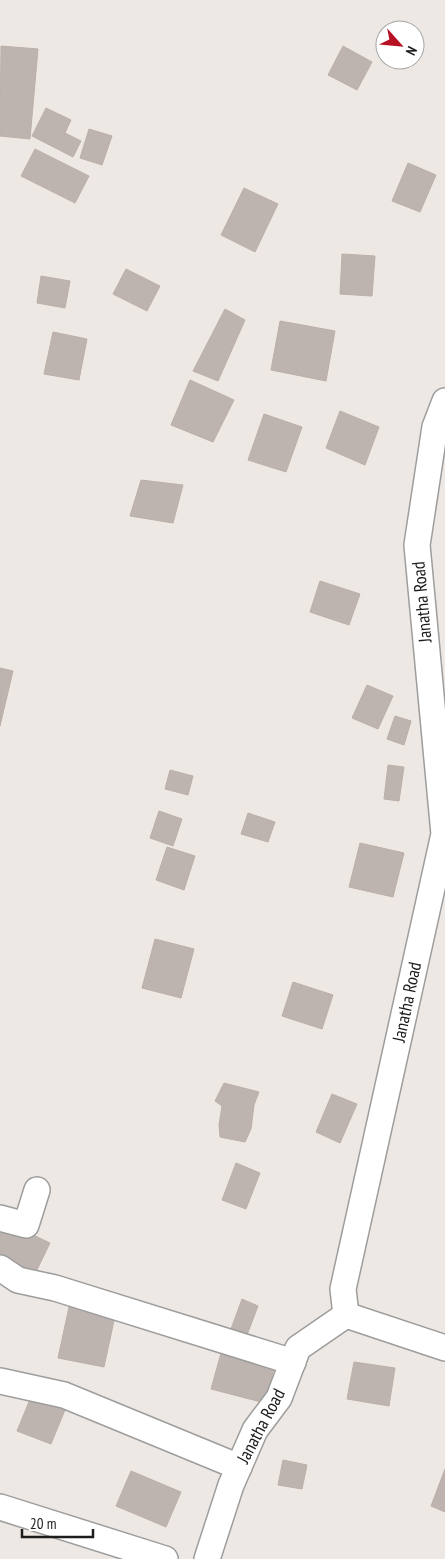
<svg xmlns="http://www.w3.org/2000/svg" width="445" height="1559" font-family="'PT Sans Narrow',sans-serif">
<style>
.building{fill:#bdb4b0;stroke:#bdaea7}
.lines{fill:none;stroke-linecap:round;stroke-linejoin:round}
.minor-casing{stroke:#9d9d9d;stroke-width:28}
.minor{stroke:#fff;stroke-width:25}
.labels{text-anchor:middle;stroke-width:4.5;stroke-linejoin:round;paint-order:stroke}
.street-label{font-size:18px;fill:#1c1c1c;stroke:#fff}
</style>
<rect width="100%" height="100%" fill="#ede8e3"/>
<g class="building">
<polygon points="1,46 38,49 30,139 0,136"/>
<polygon points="343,46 372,62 357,90 328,75"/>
<polygon points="46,108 71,120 65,133 81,141 73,157 32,136"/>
<polygon points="89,129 112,136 102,165 80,158"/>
<polygon points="35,149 89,176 75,203 21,176"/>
<polygon points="408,163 436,175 420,212 392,201"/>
<polygon points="244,188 278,204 255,252 221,235"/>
<polygon points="342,254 375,256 372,296 340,294"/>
<polygon points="126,269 160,286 147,311 113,294"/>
<polygon points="41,276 70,281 65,308 37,303"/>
<polygon points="225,309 245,320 218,381 193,371"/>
<polygon points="280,321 335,331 326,381 271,370"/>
<polygon points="53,332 87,339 79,380 44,374"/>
<polygon points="190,380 234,400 213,442 171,425"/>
<polygon points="340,411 379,427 365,465 326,448"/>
<polygon points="264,414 302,427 286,472 248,460"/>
<polygon points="141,480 183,485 173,523 130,516"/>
<polygon points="320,581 360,594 349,625 310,612"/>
<polygon points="0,668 13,671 0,726"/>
<polygon points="367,685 393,696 378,729 352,718"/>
<polygon points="395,716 411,721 404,745 387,739"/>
<polygon points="388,765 404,767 399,801 384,799"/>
<polygon points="170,770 193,776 188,795 165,789"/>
<polygon points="159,811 182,819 173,846 150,838"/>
<polygon points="248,813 275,822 268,842 241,834"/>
<polygon points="360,843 404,853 393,897 349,887"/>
<polygon points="167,847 195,856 184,890 156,880"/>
<polygon points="155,939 194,949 181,998 142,988"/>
<polygon points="293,982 333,995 322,1029 282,1016"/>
<polygon points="224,1083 259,1092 254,1105 251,1129 245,1142 220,1137 219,1125 222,1106 215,1101"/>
<polygon points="332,1094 357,1104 340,1143 316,1132"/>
<polygon points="236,1163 260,1173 246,1209 222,1200"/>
<polygon points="4,1221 50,1243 35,1274 0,1258 0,1229"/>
<polygon points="242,1299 258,1306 247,1335 231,1329"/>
<polygon points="69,1307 115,1316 104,1367 58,1358"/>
<polygon points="223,1346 276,1360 265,1403 211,1389"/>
<polygon points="354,1362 395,1368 389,1406 347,1399"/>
<polygon points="33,1392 67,1405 51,1444 17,1431"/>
<polygon points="283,1460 307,1465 302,1489 278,1485"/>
<polygon points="445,1469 445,1512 431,1506"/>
<polygon points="131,1471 181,1492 166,1527 116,1506"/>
</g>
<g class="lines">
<defs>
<g id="minor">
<polyline points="0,1218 26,1225 37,1190"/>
<polyline points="0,1268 18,1280 55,1288 293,1362"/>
<polyline points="346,1315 343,1289 444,834 417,545 435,427 445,401"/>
<polyline points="346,1315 445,1348"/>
<polyline points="0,1381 64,1395 239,1467"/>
<polyline points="0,1507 165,1559"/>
<polyline points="207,1559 231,1485 255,1430 279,1398 298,1348 346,1315"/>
</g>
</defs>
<use href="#minor" class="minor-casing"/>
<use href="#minor" class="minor"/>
</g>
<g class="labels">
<g class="street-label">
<text transform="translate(422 602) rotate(-95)" y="6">Janatha Road</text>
<text transform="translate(407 1002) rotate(-78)" y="6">Janatha Road</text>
<text transform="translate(261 1426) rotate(-62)" y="6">Janatha Road</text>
</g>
</g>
<g transform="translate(400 45) rotate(117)"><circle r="24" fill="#ffffff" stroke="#a4a4a4"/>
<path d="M0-4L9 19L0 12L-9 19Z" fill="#b71224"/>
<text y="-8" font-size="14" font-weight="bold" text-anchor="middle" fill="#1c1c1c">N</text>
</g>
<path d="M22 1529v8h71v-8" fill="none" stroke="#1c1c1c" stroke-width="2.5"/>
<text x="30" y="1529" font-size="15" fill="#1c1c1c" stroke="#ffffff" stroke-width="4" paint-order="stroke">20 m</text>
</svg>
